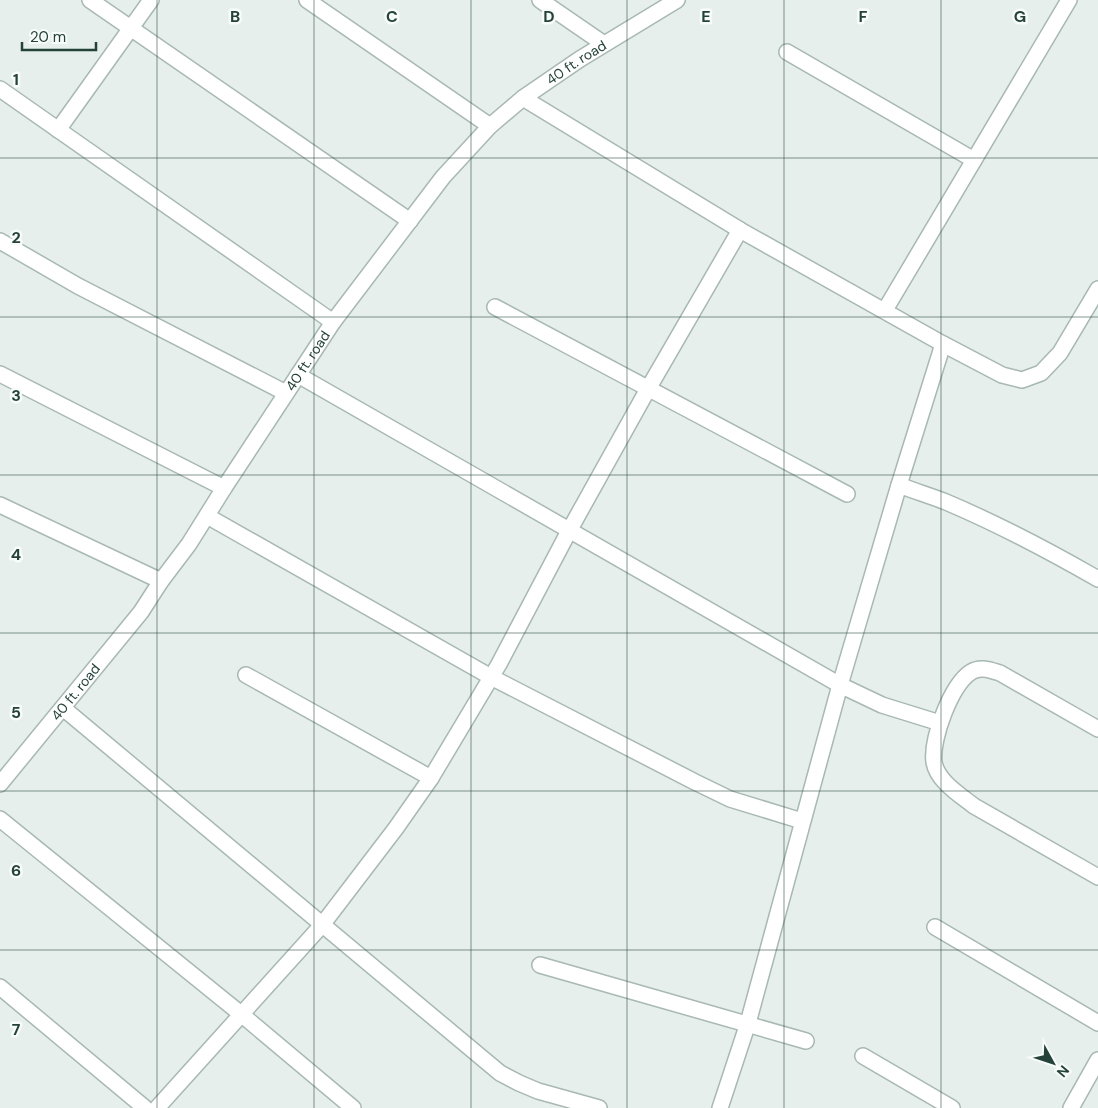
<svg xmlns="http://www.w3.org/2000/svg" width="1098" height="1108" font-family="'DM Sans',sans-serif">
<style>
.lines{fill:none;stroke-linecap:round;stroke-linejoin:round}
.minor-casing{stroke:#a8b8b2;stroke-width:18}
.minor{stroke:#fff;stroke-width:15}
.grid{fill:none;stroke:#24423a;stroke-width:1;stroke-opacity:0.55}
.labels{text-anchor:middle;stroke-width:5;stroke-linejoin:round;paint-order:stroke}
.street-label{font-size:14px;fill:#24423a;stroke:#f7fbf9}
.grid-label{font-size:16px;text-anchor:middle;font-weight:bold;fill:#24423a;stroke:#f7fbf9;stroke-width:5;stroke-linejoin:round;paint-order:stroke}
</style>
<rect width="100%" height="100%" fill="#e6efeb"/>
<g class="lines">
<defs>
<g id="minor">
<polyline points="90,0 410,221"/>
<polyline points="307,0 490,126"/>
<polyline points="540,0 604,44"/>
<polyline points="787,52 974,160"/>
<polyline points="0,89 333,322"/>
<polyline points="523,98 740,230 943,344 1002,375 1022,380 1041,373 1060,353 1098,289"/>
<polyline points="58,130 151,0"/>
<polyline points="0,241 78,286 286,393"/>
<polyline points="495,307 847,494"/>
<polyline points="885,310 1069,0"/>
<polyline points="0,374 224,488"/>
<polyline points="298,375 840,685 882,705 940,723"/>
<path d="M 899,485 C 914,491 931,496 946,502 C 998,524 1049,551 1098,579"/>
<polyline points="0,505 161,581"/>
<polyline points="207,516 491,677 695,782 730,799 802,821"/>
<polyline points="246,675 431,778"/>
<polyline points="63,708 500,1073 519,1083 538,1091 599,1108"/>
<path d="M 1098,729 L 1000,673 C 990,670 980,666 971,672 C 951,685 931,739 934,762 C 937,781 960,795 974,806 L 1098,877"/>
<path id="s1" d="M 0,784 L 141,612 L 161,581 L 189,544 L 224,488 L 333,322 L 443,177 L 490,126 L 523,98 L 580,59 L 677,0"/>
<polyline points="0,819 241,1014 353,1108"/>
<polyline points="935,927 1098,1023"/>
<polyline points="540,965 806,1041"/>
<polyline points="0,987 145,1108"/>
<polyline points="863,1056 952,1108"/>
<polyline points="157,1108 322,925 396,828 431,778 499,664 569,531 648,389 740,230"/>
<polyline points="720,1108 748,1023 840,685 899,485 943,344"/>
<polyline points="1071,1108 1098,1060"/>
</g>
</defs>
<use href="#minor" class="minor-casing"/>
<use href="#minor" class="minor"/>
</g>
<path class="grid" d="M 157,0 L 157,1108M 314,0 L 314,1108M 471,0 L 471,1108M 627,0 L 627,1108M 784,0 L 784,1108M 941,0 L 941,1108M 0,158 L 1098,158M 0,317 L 1098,317M 0,475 L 1098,475M 0,633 L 1098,633M 0,791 L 1098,791M 0,950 L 1098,950"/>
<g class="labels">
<g class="street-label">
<text dy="5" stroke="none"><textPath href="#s1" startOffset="929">40 ft. road</textPath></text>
<text dy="5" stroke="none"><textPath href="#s1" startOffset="524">40 ft. road</textPath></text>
<text dy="5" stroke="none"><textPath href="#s1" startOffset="119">40 ft. road</textPath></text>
</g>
</g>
<g class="grid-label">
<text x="235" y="22">B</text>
<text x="392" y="22">C</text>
<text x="549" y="22">D</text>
<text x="706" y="22">E</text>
<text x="863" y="22">F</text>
<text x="1020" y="22">G</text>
<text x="16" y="85">1</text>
<text x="16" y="243">2</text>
<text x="16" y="401">3</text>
<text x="16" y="560">4</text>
<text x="16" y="718">5</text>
<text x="16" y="876">6</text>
<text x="16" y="1035">7</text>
</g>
<g transform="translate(1053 1063) rotate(130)" stroke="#f7fbf9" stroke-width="4" paint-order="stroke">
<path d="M0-4L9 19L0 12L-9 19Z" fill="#24423a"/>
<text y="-8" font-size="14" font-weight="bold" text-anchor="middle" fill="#24423a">N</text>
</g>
<path d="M22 42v8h74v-8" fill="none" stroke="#24423a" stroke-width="2.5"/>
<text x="30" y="42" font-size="15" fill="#24423a" stroke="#f7fbf9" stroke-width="4" paint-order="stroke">20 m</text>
</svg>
